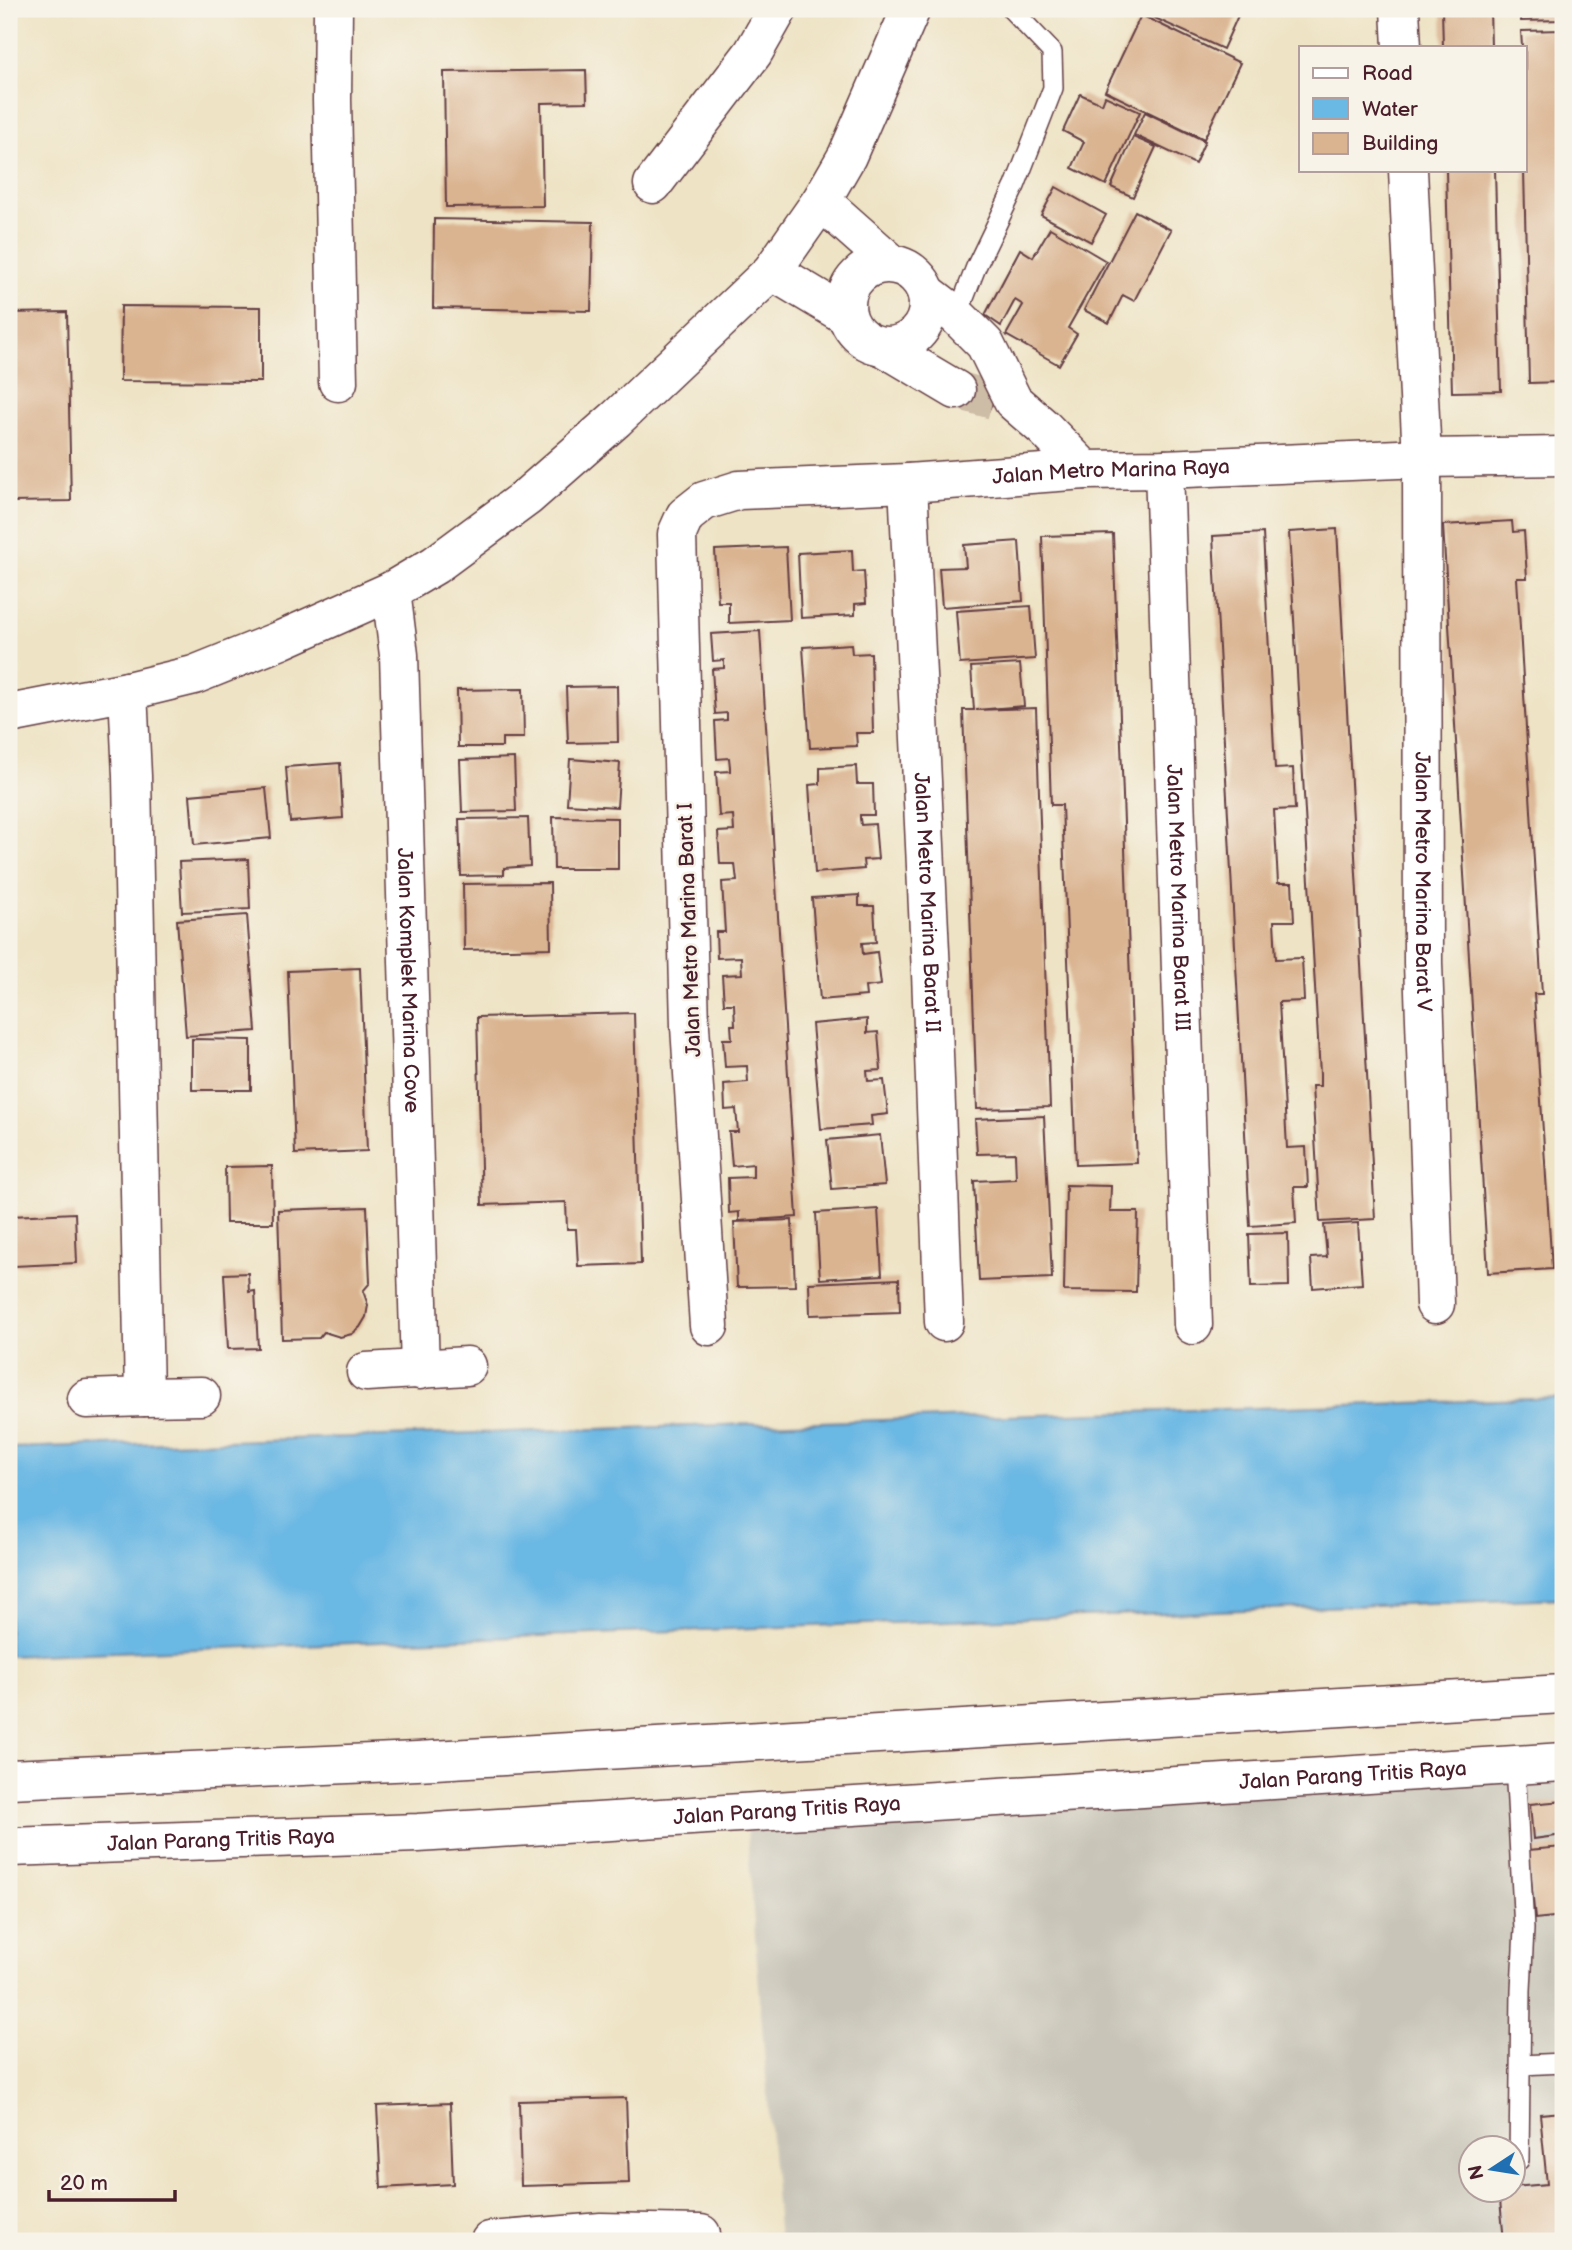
<svg xmlns="http://www.w3.org/2000/svg" width="1572" height="2250" font-family="'Balsamiq Sans',sans-serif">
<style>
.industrial{fill:#c8c4b8;fill-rule:evenodd}
.water{fill:#6ab8e4;stroke:#5a6c88;stroke-width:2}
.building{fill:#dab491}
.lines{fill:none;stroke-linecap:round;stroke-linejoin:round}
.minor-tunnel{stroke:#cdbca6;stroke-width:38;stroke-dasharray:38 19;stroke-linecap:butt}
.service-casing{stroke:#633c42;stroke-width:22}
.minor-casing{stroke:#633c42;stroke-width:41}
.tertiary-casing{stroke:#633c42;stroke-width:41}
.service{stroke:#fff;stroke-width:19}
.minor{stroke:#fff;stroke-width:38}
.tertiary{stroke:#fff;stroke-width:38}
.labels{text-anchor:middle;stroke-width:5;stroke-linejoin:round;paint-order:stroke}
.street-label{font-size:21px;fill:#4a1f2b;stroke:#f7f3e8}
</style>
<rect width="100%" height="100%" fill="#f7f3e8"/>
<filter id="ink" filterUnits="userSpaceOnUse"><feTurbulence type="fractalNoise" baseFrequency=".0143" numOctaves="2"/><feDisplacementMap in="SourceGraphic" scale="14" xChannelSelector="R" yChannelSelector="G"/><feConvolveMatrix kernelMatrix="1 2 1 2 8 2 1 2 1" color-interpolation-filters="sRGB"/></filter>
<filter id="wash" filterUnits="userSpaceOnUse"><feTurbulence type="fractalNoise" baseFrequency=".00686" numOctaves="4" result="noise"/><feDisplacementMap in="SourceGraphic" scale="28" xChannelSelector="R" yChannelSelector="G"/><feGaussianBlur stdDeviation="1.57" result="paint"/><feColorMatrix in="noise" values="0 0 0 0 0 0 0 0 0 0 0 0 0 0 0 0 0 1.4 0 .05"/><feComposite in="paint" operator="in"/></filter>
<g filter="url(#wash)">
<rect width="100%" height="100%" fill="#eee3c5"/>
<path class="industrial" d="M 1563,1756 L 1563,2241 L 779,2241 L 745,1808 ZM 1470,2148 L 1512,2148 L 1512,2190 L 1470,2190 Z"/>
<polygon class="water" points="1563,1398 1563,1598 9,1656 9,1448"/>
<g id="blocks">
<g class="building">
<polygon points="1135,9 1241,9 1223,49"/>
<polygon points="1442,9 1490,9 1491,47 1443,47"/>
<polygon points="1521,9 1563,9 1563,20 1521,21"/>
<polygon points="1141,15 1240,63 1204,139 1105,91"/>
<polygon points="1563,30 1563,382 1529,383 1524,170 1525,47 1522,47 1521,31"/>
<polygon points="586,70 587,102 541,103 543,206 446,207 444,72"/>
<polygon points="1080,94 1102,104 1105,96 1140,112 1106,185 1072,168 1084,142 1063,131"/>
<polygon points="1145,112 1205,141 1195,164 1134,135"/>
<polygon points="1133,137 1156,147 1133,197 1111,187"/>
<polygon points="1446,170 1495,170 1501,391 1452,392"/>
<polygon points="1056,187 1106,215 1091,242 1041,215"/>
<polygon points="1135,211 1171,230 1134,301 1123,295 1109,323 1084,310"/>
<polygon points="434,219 593,222 591,311 433,308"/>
<polygon points="1050,228 1106,261 1068,328 1077,334 1059,365 1006,335 1023,305 1015,300 1001,326 985,315 1020,249 1033,257"/>
<polygon points="121,306 261,307 261,382 120,381"/>
<polygon points="67,312 71,501 9,502 9,313"/>
<polygon points="962,376 997,393 988,412 953,396"/>
<polygon points="1512,521 1513,532 1524,531 1527,578 1517,578 1542,994 1534,994 1552,1269 1488,1273 1443,525"/>
<polygon points="1337,529 1375,1219 1320,1222 1312,1086 1320,1086 1320,1074 1289,532"/>
<polygon points="1263,533 1275,769 1293,768 1295,809 1274,810 1278,883 1292,883 1294,921 1274,921 1276,959 1302,958 1304,1001 1279,1002 1287,1148 1306,1147 1308,1187 1294,1187 1296,1223 1250,1226 1213,536"/>
<polygon points="1113,534 1137,1163 1076,1165 1062,805 1051,805 1042,536"/>
<polygon points="1019,541 1023,601 942,607 939,568 966,567 964,545"/>
<polygon points="786,547 790,620 729,623 729,602 718,602 715,550"/>
<polygon points="852,550 853,572 864,571 866,603 855,604 855,615 801,618 798,553"/>
<polygon points="1031,606 1035,659 960,664 956,611"/>
<polygon points="760,631 797,1217 739,1221 739,1212 729,1213 728,1178 753,1177 753,1164 732,1166 729,1132 738,1132 736,1109 725,1110 724,1084 748,1082 747,1066 725,1067 723,1039 732,1039 731,1025 735,1025 734,1004 724,1004 722,975 742,974 741,957 717,958 716,932 725,932 722,882 737,881 735,864 720,864 718,832 734,831 733,815 719,816 716,772 730,771 730,767 729,758 717,759 715,721 727,720 727,713 715,714 712,669 724,668 724,660 713,661 711,634"/>
<polygon points="851,644 852,654 871,653 873,733 856,733 857,746 810,748 803,647"/>
<polygon points="1020,664 1024,706 976,710 1036,708 1050,1107 977,1109 963,710 974,710 971,667"/>
<polygon points="617,686 618,742 568,743 566,687"/>
<polygon points="523,689 524,738 502,738 502,747 458,747 457,690"/>
<polygon points="514,758 516,811 462,812 460,760"/>
<polygon points="570,759 620,763 617,807 567,804"/>
<polygon points="340,763 343,818 290,822 286,767"/>
<polygon points="856,766 857,784 873,784 874,815 860,815 860,819 861,825 875,824 878,859 863,860 864,869 815,873 809,785 820,784 820,768"/>
<polygon points="266,788 271,838 194,845 190,795"/>
<polygon points="553,817 618,818 618,869 554,869"/>
<polygon points="528,818 530,866 504,868 504,875 461,876 459,819"/>
<polygon points="248,859 250,909 182,912 179,862"/>
<polygon points="550,883 551,948 464,950 463,884"/>
<polygon points="859,895 859,906 874,906 876,942 862,943 863,954 877,952 881,985 865,987 866,996 820,1000 812,898"/>
<polygon points="247,915 256,1031 186,1036 177,920"/>
<polygon points="360,968 367,1151 295,1154 288,971"/>
<polygon points="634,1013 641,1264 578,1266 576,1229 567,1229 566,1202 482,1205 477,1017"/>
<polygon points="867,1019 867,1033 878,1032 881,1070 867,1071 868,1081 884,1080 888,1114 871,1116 872,1125 821,1129 812,1024"/>
<polygon points="192,1039 251,1040 251,1090 192,1090"/>
<polygon points="1044,1116 1052,1278 979,1281 974,1181 1016,1179 1015,1153 977,1154 975,1119"/>
<polygon points="880,1135 885,1185 832,1189 827,1140"/>
<polygon points="272,1166 273,1223 226,1223 225,1167"/>
<polygon points="1066,1185 1111,1186 1110,1212 1138,1212 1136,1292 1064,1291"/>
<polygon points="367,1207 370,1283 363,1291 368,1305 366,1317 360,1327 352,1334 340,1337 324,1332 319,1338 282,1339 278,1210"/>
<polygon points="878,1209 882,1275 820,1279 816,1213"/>
<polygon points="75,1213 77,1263 14,1266 11,1216"/>
<polygon points="792,1220 795,1286 737,1287 734,1222"/>
<polygon points="1358,1223 1362,1284 1313,1288 1311,1258 1327,1257 1324,1225"/>
<polygon points="1288,1233 1289,1286 1251,1287 1249,1234"/>
<polygon points="248,1273 249,1292 255,1291 258,1348 228,1349 224,1274"/>
<polygon points="899,1279 900,1312 810,1315 809,1283"/>
<polygon points="1563,1801 1563,1835 1533,1839 1530,1804"/>
<polygon points="1563,1847 1563,1916 1535,1919 1528,1850"/>
<polygon points="626,2098 629,2183 521,2186 519,2101"/>
<polygon points="450,2103 453,2184 381,2188 377,2106"/>
<polygon points="1563,2112 1563,2241 1504,2241 1499,2190 1512,2190 1512,2187 1547,2184 1540,2114"/>
</g>
</g>
</g>
<g filter="url(#ink)">
<use href="#blocks" fill-opacity="0" stroke="#633c42" stroke-width="2"/>
<g class="lines">
<polyline class="minor-tunnel" points="956,390 993,400"/>
<defs>
<g id="service">
<polyline points="957,316 976,267 1015,186 1053,88 1052,52 1011,9"/>
<polyline points="1515,1765 1524,1929 1521,1990 1519,2160"/>
<polyline points="1521,2065 1563,2063"/>
</g>
<g id="minor">
<polyline points="333,9 332,100 338,382"/>
<polyline points="1400,9 1402,47"/>
<path id="s1" d="M 1408,170 L 1422,458 L 1423,963 L 1435,1304"/>
<polyline points="653,184 753,53 778,9"/>
<polyline points="821,201 891,263"/>
<circle cx="887" cy="305" r="41"/>
<polyline points="772,271 847,316"/>
<polyline points="927,293 957,316 985,344 1013,401 1044,428 1085,470"/>
<polyline points="882,346 956,390"/>
<path id="s2" d="M 1164,469 L 1193,1325"/>
<path id="s3" d="M 908,483 L 931,973 L 944,1322"/>
<path id="s4" d="M 391,591 L 399,655 L 420,1370"/>
<polyline points="9,714 128,691 194,675 281,640 391,591 435,565 527,497 616,419 772,271 821,201 847,156 911,9"/>
<path id="s5" d="M 709,1326 L 690,1026 L 677,534 L 685,516 L 704,501 L 739,490 L 908,483 L 1085,470 L 1164,469 L 1422,458 L 1563,456"/>
<polyline points="366,1372 467,1366"/>
<polyline points="144,1397 201,1396"/>
<polyline points="87,1399 144,1397 132,776 128,691"/>
<polyline points="490,2241 601,2232 701,2234"/>
</g>
<g id="tertiary">
<polyline points="9,1779 417,1761 1563,1694"/>
<path id="s6" d="M 9,1847 L 418,1833 L 1563,1762"/>
</g>
</defs>
<use href="#service" class="service-casing"/>
<use href="#minor" class="minor-casing"/>
<use href="#tertiary" class="tertiary-casing"/>
<use href="#service" class="service"/>
<use href="#minor" class="minor"/>
<use href="#tertiary" class="tertiary"/>
</g>
</g>
<g class="labels">
<g class="street-label">
<text dy="7" stroke="none"><textPath href="#s5" startOffset="1246">Jalan Metro Marina Raya</textPath></text>
<text dy="7" stroke="none"><textPath href="#s1" startOffset="712">Jalan Metro Marina Barat V</textPath></text>
<text dy="7" stroke="none"><textPath href="#s2" startOffset="429">Jalan Metro Marina Barat III</textPath></text>
<text dy="7" stroke="none"><textPath href="#s3" startOffset="420">Jalan Metro Marina Barat II</textPath></text>
<text transform="translate(689 930) rotate(-92)" y="7">Jalan Metro Marina Barat I</text>
<text dy="7" stroke="none"><textPath href="#s4" startOffset="390">Jalan Komplek Marina Cove</textPath></text>
<text dy="7" stroke="none"><textPath href="#s6" startOffset="1346">Jalan Parang Tritis Raya</textPath></text>
<text dy="7" stroke="none"><textPath href="#s6" startOffset="779">Jalan Parang Tritis Raya</textPath></text>
<text dy="7" stroke="none"><textPath href="#s6" startOffset="212">Jalan Parang Tritis Raya</textPath></text>
</g>
</g>
<rect width="1572" height="2250" fill="none" stroke="#f7f3e8" stroke-width="35"/>
<rect x="1299" y="46" width="228" height="126" fill="#f7f3e8" stroke="#b29e9c" stroke-width="2"/>
<rect x="1313" y="68" width="35" height="10" fill="#ffffff" stroke="#b29e9c" stroke-width="2"/>
<text x="1362" y="80" font-size="21" fill="#4a1f2b">Road</text>
<rect x="1313" y="98" width="35" height="21" fill="#6ab8e4" stroke="#b29e9c" stroke-width="2"/>
<text x="1362" y="116" font-size="21" fill="#4a1f2b">Water</text>
<rect x="1313" y="133" width="35" height="21" fill="#dab491" stroke="#b29e9c" stroke-width="2"/>
<text x="1362" y="150" font-size="21" fill="#4a1f2b">Building</text>
<g transform="translate(1492 2169) rotate(258)"><circle r="33" fill="#f7f3e8" stroke="#b29e9c" stroke-width="2"/>
<path d="M0-5L12 26L0 18L-12 26Z" fill="#1f6fb2"/>
<text y="-10" font-size="19" font-weight="bold" text-anchor="middle" fill="#4a1f2b">N</text>
</g>
<path d="M49 2190v10h126v-10" fill="none" stroke="#4a1f2b" stroke-width="3.5"/>
<text x="60" y="2190" font-size="21" fill="#4a1f2b" stroke="#f7f3e8" stroke-width="5" paint-order="stroke">20 m</text>
</svg>
